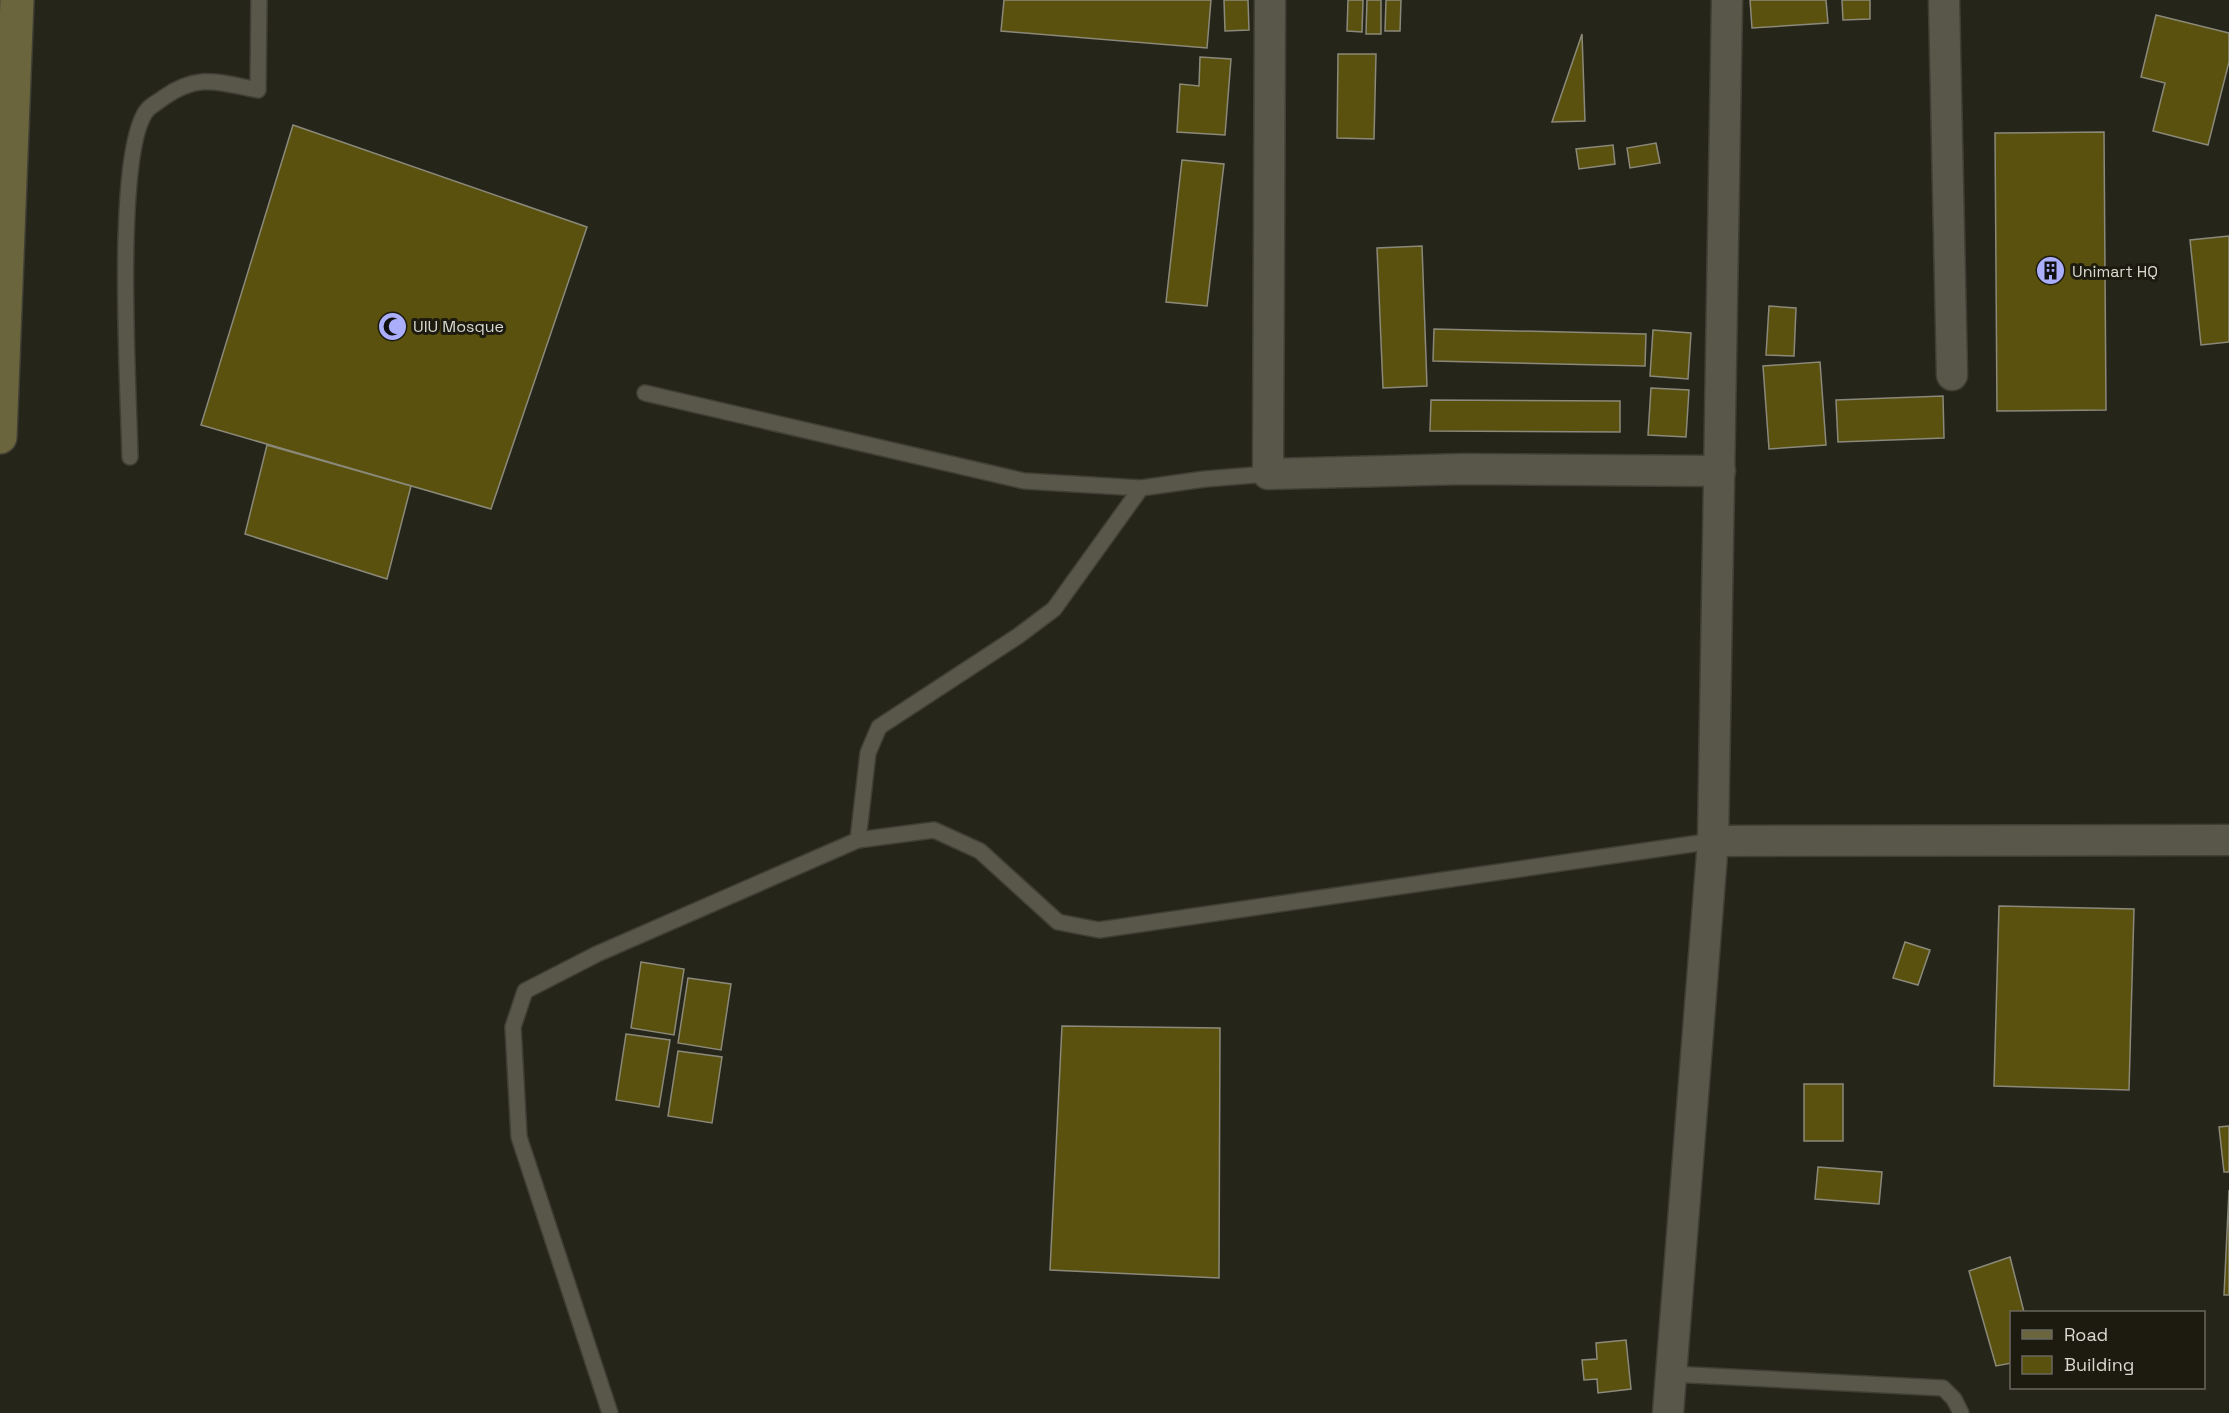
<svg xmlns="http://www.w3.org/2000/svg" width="2229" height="1413" font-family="'Space Grotesk',sans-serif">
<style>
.building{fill:#5a510f;stroke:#8a897a;stroke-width:1.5}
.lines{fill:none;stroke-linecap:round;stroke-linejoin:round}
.service-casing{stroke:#403f35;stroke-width:18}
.minor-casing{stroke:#403f35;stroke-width:33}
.secondary-casing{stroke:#403f35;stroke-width:36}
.service{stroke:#585749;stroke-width:15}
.minor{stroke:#585749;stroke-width:30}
.secondary{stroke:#6a653c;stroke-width:33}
.labels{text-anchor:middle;stroke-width:6;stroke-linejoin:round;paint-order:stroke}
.poi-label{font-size:16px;fill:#dadad2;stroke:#1d1b10;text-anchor:start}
</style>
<rect width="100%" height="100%" fill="#262519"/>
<g class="building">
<polygon points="1004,0 1211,0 1207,48 1001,31"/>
<polygon points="1224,0 1248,0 1249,30 1225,31"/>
<polygon points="1348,0 1363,0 1362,32 1347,31"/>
<polygon points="1367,0 1381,0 1381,34 1366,34"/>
<polygon points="1386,0 1401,0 1400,31 1385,31"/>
<polygon points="1750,0 1826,0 1828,23 1752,28"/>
<polygon points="1842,0 1870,0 1870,19 1843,20"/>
<polygon points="2156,15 2229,33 2229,62 2208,145 2153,131 2165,83 2141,77"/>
<polygon points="1582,34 1585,121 1552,122"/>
<polygon points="1338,54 1376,54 1374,139 1337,138"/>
<polygon points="1200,57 1231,59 1225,135 1177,132 1180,84 1199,86"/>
<polygon points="293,125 587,227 491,509 201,425"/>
<polygon points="2104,132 2106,410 1997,411 1995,133"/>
<polygon points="1656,143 1660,163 1630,168 1627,148"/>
<polygon points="1613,145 1615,164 1579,169 1576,149"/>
<polygon points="1182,160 1224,164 1207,306 1166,302"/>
<polygon points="2229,236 2229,342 2201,345 2190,240"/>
<polygon points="1422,246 1427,386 1383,388 1377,248"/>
<polygon points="1769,306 1796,308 1794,356 1766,355"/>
<polygon points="1434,329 1646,334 1645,366 1433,361"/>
<polygon points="1653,330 1691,333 1688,379 1650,376"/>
<polygon points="1820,362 1826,445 1769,449 1763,366"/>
<polygon points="1651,388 1689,390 1686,437 1648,435"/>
<polygon points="1943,396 1944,438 1838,442 1836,400"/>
<polygon points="1431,400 1620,401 1620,432 1430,431"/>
<polygon points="267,445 411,486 387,579 245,534"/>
<polygon points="1999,906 2134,909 2129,1090 1994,1086"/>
<polygon points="1905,942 1930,950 1918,985 1893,978"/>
<polygon points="641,962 684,969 674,1035 631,1028"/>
<polygon points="688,978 731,984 721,1050 678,1043"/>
<polygon points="1062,1026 1220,1028 1219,1278 1050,1270"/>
<polygon points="626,1034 670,1040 659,1107 616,1100"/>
<polygon points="678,1051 722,1057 712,1123 668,1116"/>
<rect x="1804" y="1084" width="39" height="57"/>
<polygon points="2229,1126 2229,1172 2224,1172 2219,1127"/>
<polygon points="1818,1167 1882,1172 1879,1204 1815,1199"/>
<polygon points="2229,1190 2229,1295 2224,1295"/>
<polygon points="2010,1257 2024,1312 2012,1312 2012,1363 1996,1366 1969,1271"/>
<polygon points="1626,1340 1631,1389 1598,1393 1597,1379 1584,1380 1582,1360 1597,1359 1596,1343"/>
</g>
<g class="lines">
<defs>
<g id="service">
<polyline points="645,393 1024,481 1141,488 1205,479 1268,474"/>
<path d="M 130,457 C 129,396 113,148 148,109 C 152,105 158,102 163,98 C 198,73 218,82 258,90 L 259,0"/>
<polyline points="858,840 868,753 879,727 1018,636 1054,609 1141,488"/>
<polyline points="1671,1374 1943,1388 1954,1399 1961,1413"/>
<polyline points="610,1413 519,1137 513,1027 525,991 597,954 858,840 934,830 980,851 1058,922 1099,930 1713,841"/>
</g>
<g id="minor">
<polyline points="1270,0 1268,474 1464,469 1720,471"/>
<polyline points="1944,0 1952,375"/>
<polyline points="1713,841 2229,840"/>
<polyline points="1668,1413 1713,841 1727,0"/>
</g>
<polyline id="secondary" points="0,437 17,0"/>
</defs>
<use href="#service" class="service-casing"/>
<use href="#minor" class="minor-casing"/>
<use href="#secondary" class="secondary-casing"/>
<use href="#service" class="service"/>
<use href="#minor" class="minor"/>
<use href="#secondary" class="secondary"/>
</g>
<defs>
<symbol id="building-disc" viewBox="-11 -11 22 22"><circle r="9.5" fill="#abaffb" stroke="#1d1b10"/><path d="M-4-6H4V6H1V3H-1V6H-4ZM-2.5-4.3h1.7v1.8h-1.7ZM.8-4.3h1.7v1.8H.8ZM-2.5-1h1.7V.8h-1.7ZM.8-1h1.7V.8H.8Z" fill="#111"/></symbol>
<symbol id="mosque-disc" viewBox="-11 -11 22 22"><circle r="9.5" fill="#abaffb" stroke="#1d1b10"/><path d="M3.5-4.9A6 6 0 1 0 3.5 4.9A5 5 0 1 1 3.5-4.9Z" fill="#111"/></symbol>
</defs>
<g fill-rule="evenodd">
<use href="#building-disc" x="2034" y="254" width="33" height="33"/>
<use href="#mosque-disc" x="376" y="310" width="33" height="33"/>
</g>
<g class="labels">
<g class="poi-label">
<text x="2072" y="277">Unimart HQ</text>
<text x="413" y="332">UIU Mosque</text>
</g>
</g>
<rect x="2010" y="1311" width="195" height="78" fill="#1d1b10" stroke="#69675e" stroke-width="1.5"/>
<rect x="2022" y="1330" width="30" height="9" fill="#6a653c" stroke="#69675e" stroke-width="1.5"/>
<text x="2064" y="1341" font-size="18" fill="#dadad2">Road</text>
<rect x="2022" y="1356" width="30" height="18" fill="#5a510f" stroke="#69675e" stroke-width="1.5"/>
<text x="2064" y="1371" font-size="18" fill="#dadad2">Building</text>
</svg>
